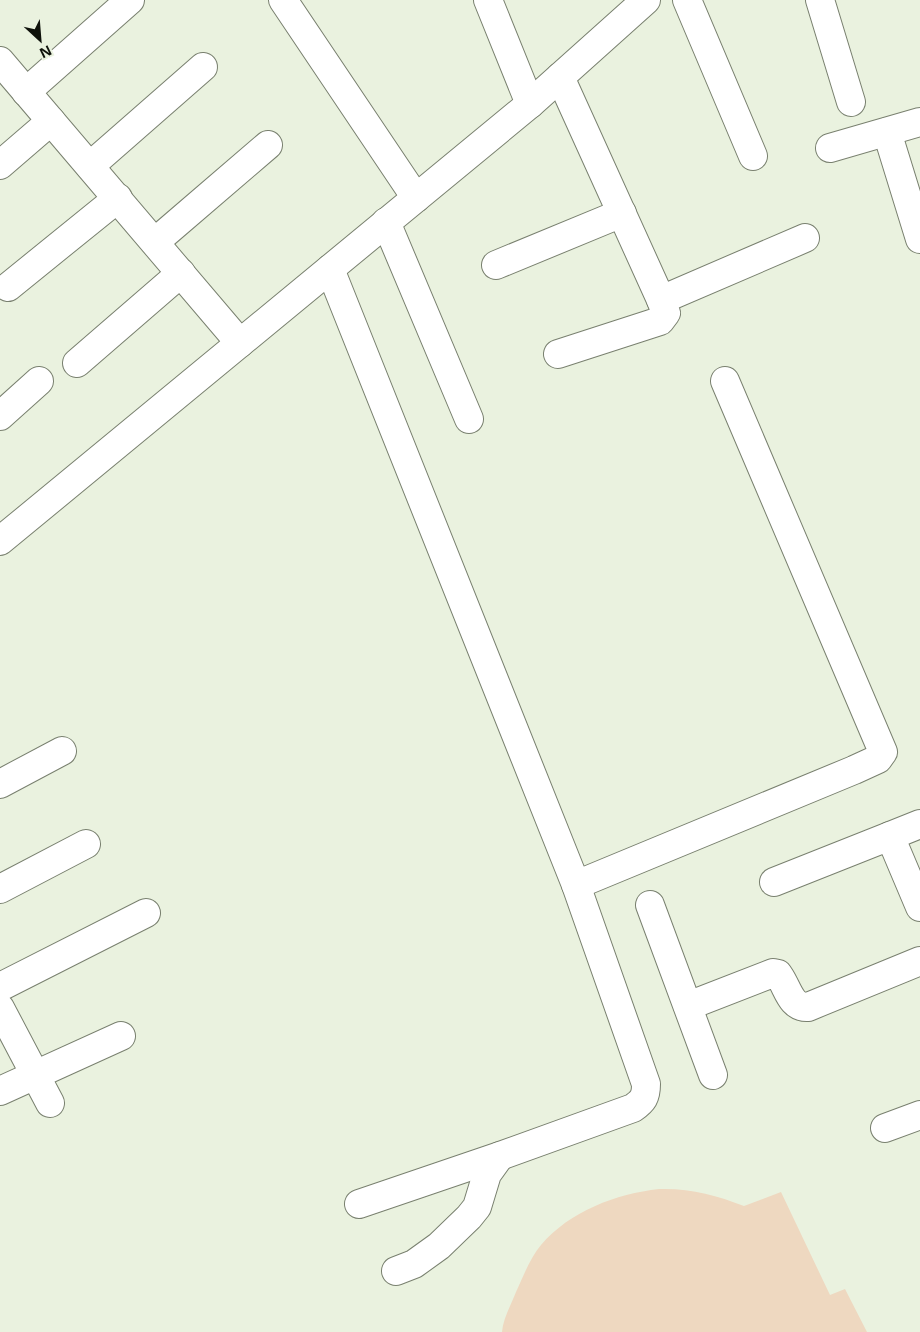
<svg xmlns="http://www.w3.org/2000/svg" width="920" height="1332" font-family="'Open Sans',sans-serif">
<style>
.green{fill:#eed8c0}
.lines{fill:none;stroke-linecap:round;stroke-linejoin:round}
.minor-casing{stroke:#79806f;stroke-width:30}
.minor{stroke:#fff;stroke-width:28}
</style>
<rect width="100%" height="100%" fill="#eaf2df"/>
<path class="green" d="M 659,1189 C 690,1188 716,1195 744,1206 L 781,1192 L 830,1295 L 845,1289 L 867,1332 L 502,1332 C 503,1319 511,1305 516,1292 C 523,1277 530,1258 541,1245 C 570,1211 616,1194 659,1189 Z"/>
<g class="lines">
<defs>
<g id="minor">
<polyline points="283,0 416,198"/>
<polyline points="488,0 530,104"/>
<polyline points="687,0 753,156"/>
<polyline points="820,0 851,102"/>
<polyline points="0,61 240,343"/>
<polyline points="560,77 661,300 805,238"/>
<polyline points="26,92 130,0"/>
<polyline points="887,132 920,239"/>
<polyline points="830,148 920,122"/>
<polyline points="0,165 51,121"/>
<polyline points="90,166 203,67"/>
<polyline points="386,222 469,419"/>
<polyline points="155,242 268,145"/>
<polyline points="496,265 622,213"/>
<polyline points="330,269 576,885 854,770 878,759 883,752 725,381"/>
<polyline points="8,287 118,198"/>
<polyline points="558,354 660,321 666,313 661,300"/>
<polyline points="77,363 181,273"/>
<polyline points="0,416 39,381"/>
<polyline points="0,541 530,104 646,0"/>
<polyline points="0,784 62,751"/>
<polyline points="890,836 920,824"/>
<polyline points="774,882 890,836 920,907"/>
<polyline points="0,889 86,844"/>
<polyline points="650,905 713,1075"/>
<polyline points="0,987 146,913"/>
<path d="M 688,1006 L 773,973 L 778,974 L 780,977 C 788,989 791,1008 808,1007 L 920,961"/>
<polyline points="0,1008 50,1103"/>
<polyline points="0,1091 121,1036"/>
<polyline points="885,1128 920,1115"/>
<path d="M 359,1204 L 500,1156 L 633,1108 C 643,1101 646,1097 646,1084 L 576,885"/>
<polyline points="396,1271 414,1264 439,1246 469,1217 477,1207 487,1174 500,1156"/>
</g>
</defs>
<use href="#minor" class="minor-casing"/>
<use href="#minor" class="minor"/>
</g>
<g transform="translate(40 40) rotate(154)" stroke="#eaf2df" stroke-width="4" paint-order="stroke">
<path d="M0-4L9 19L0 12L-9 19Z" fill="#0f120b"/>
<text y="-8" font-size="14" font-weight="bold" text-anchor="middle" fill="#0f120b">N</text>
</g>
</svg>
